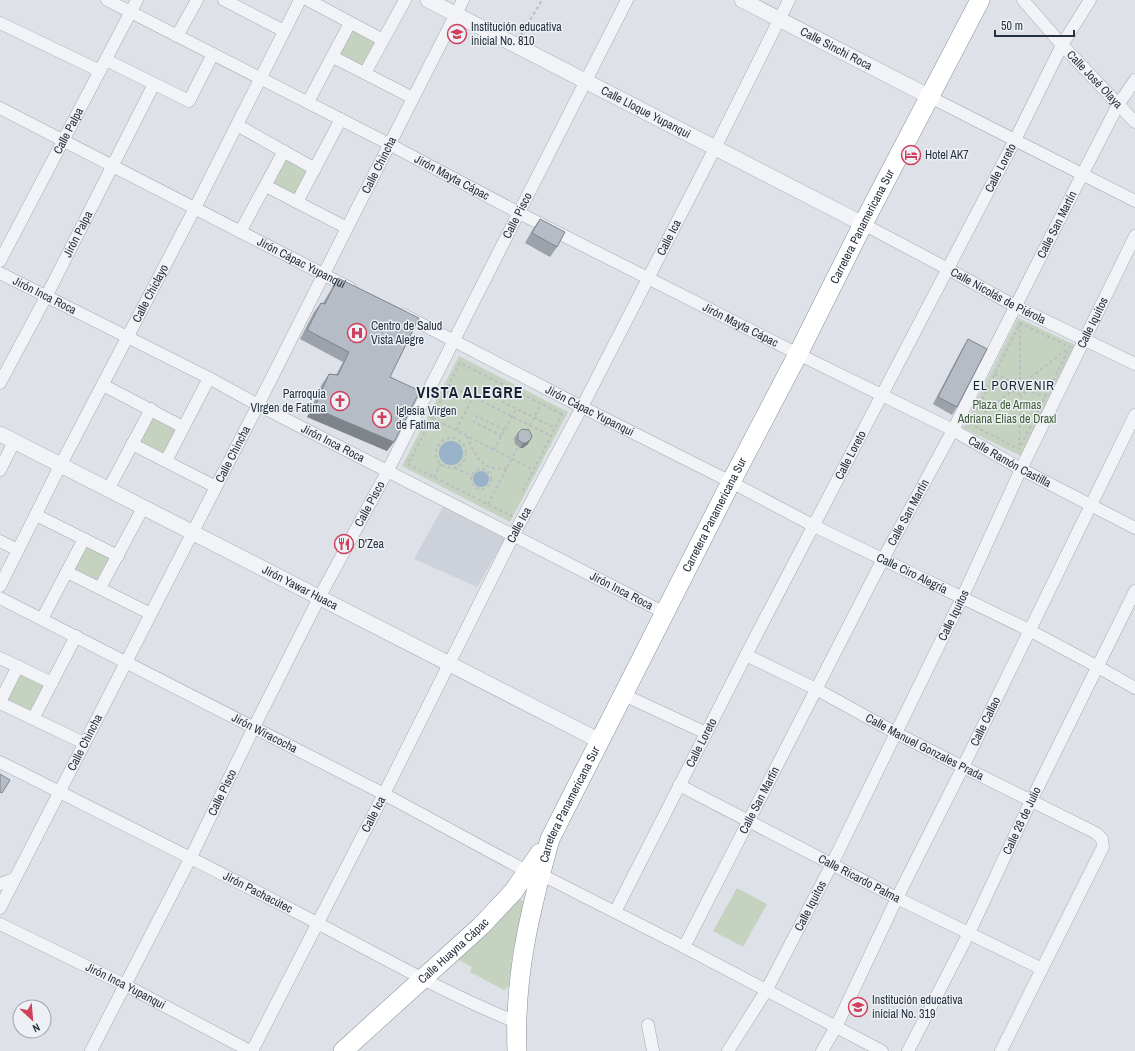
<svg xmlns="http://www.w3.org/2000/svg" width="1135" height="1051" font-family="'Archivo Narrow',sans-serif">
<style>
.built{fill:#ccd1da}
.green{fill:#c5d2bf}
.water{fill:#98b2c9}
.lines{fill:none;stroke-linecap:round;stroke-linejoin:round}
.minor-casing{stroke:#a3a9b2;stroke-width:13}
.tertiary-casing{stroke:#a3a9b2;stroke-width:16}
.trunk-casing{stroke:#85909f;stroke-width:20}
.path{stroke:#b8bdc3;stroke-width:2;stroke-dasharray:3 3;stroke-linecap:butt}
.minor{stroke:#f1f3f6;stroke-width:12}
.tertiary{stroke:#f1f3f6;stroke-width:15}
.trunk{stroke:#fff;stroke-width:19}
.wall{fill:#9ca2a9}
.shaded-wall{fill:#7f848a}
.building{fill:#b5bcc5;stroke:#7f848a}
.labels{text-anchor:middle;stroke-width:3;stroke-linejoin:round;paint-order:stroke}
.poi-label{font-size:12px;fill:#27313f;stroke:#edf1f5;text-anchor:start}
.street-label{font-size:12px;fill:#27313f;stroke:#edf1f5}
.park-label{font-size:12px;fill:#3d5b34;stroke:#edf1f5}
.neighbourhood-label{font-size:13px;letter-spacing:1px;fill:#192230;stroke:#edf1f5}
.district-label{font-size:16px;font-weight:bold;letter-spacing:1px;fill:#192230;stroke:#edf1f5}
</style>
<rect width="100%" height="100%" fill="#dee2e8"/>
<polygon class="built" points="444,505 506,537 477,587 414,559"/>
<g class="green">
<polygon points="351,28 377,41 362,67 339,54"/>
<polygon points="285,158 310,171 296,197 272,184"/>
<polygon points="1018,318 1075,345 1021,456 963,428"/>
<polygon points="459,356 568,412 510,522 402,466"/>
<polygon points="153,416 177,428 164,453 140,441"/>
<polygon points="87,544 113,556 98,584 72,570"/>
<polygon points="20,672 47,687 32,714 6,701"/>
<polygon points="737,888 767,904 743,947 713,931"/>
<polygon points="520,899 523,901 510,986 504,990 470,972 472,967 455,958 516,901"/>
</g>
<g class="water">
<circle cx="451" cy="453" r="12"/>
<circle cx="481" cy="479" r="8"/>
</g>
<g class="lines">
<defs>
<g id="minor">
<path id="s1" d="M 107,0 L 389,144 L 519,213 L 798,354 L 953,430 L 1021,469 L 1135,528"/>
<polyline points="224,0 284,31"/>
<polyline points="308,0 383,40"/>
<path id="s2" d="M 1023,0 L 1062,45 L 1135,122"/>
<polyline points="0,23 100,71"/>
<polyline points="177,36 197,0"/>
<polyline points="333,57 413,98"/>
<polyline points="106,60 189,101 213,54"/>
<polyline points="365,73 405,0"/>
<polyline points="930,97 1135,201"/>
<polyline points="308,102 350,23"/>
<path id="s3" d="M 0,108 L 350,288"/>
<polyline points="237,125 315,169"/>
<polyline points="266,186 347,228"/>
<polyline points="297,202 341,119"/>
<path id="s4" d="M 863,224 L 948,269 L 1015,306 L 1135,364"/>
<polyline points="240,232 284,151"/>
<path id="s5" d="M 0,261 L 137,0"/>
<path id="s6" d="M 0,273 L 209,378 L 258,405 L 665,613"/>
<path id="s7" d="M 404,315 L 582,407 L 731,482 L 814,526 L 1029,630 L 1098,667 L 1135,688"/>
<path id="s8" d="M 0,383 L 47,295 L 154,84"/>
<polyline points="103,385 183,427"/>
<polyline points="132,444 216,487"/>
<polyline points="166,461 209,378"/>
<polyline points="0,470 14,442"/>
<polyline points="108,490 151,409"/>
<polyline points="36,515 118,556"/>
<polyline points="0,541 18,550"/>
<polyline points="67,572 151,614"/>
<path id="s9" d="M 0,586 L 60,466 L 195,208 L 300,0"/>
<polyline points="100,588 143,508"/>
<path id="s10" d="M 0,598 L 384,794 L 528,872"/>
<polyline points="42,619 84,539"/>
<path id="s11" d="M 746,655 L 816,689 L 896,733 L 963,767 L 1096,833 L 1102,839 L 1103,847 L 1001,1051"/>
<polyline points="0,658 52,683"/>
<polyline points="624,695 706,733"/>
<polyline points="0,702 18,666"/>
<polyline points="0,703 84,743"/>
<polyline points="33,719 76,636"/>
<path id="s12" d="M 0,762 C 101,813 202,863 302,915 C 373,952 442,992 516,1022"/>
<path id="s13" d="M 679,785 L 897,898 L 1042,969"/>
<polyline points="540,874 684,947 882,1051"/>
<polyline points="0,884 14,879"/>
<path id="s14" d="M 0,908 L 258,405 L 347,228 L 463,0"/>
<path id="s15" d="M 615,912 L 746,655 L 1015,140 L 1062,45 L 1090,0"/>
<path id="s16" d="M 0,924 L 125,985 L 250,1051"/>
<path id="s17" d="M 684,947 L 883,559 L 953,430 L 1082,175 L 1118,105 L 1135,80"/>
<polyline points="648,1025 653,1051"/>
<path id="s18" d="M 91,1051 L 191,857 L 254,727 L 319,598 L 388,470 L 627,0"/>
<path id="s19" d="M 252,1051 L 384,794 L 514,534 L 582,407 L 715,148 L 789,0"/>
<path id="s20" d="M 728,1051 L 766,991 L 832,864 L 962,598 L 1021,469 L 1135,236"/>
<path id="s21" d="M 822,1051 L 836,1027 L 897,898 L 963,767 L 1135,415"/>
<path id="s22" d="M 908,1051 L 969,933 L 1031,801 L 1135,591"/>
</g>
<g id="tertiary">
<path id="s23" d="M 428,0 L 863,224"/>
<path id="s24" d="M 742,0 L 930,97"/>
<path id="s25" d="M 0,434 L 600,741"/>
</g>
<g id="trunk">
<path id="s26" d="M 343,1051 L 481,926 L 513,892 L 540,853"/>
<path id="s27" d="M 517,1051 C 514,975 530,911 550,839 L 731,482 L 798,354 L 863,224 L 980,0"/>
</g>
</defs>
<use href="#minor" class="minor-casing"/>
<use href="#tertiary" class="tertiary-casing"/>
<use href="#trunk" class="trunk-casing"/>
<g class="path">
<polyline points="521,35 542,0"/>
<polygon points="1020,323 1070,347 1019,449 970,424"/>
<polyline points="1020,324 1020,378"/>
<polyline points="995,374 1013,382"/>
<circle cx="1020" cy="386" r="8"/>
<polyline points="1026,381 1066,350"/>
<polyline points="449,385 551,436"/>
<polyline points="1027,389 1044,397"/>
<polyline points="479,400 483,392 555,428"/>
<polyline points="432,418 534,470"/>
<polyline points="970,424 1013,390"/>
<polyline points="456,430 473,397"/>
<polyline points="527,431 541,404"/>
<path d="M 467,436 C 475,456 482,472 507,468"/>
<polyline points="502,436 474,422 477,416 505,430"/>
<circle cx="451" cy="453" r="15"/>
<polyline points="1019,446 1021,393"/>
<polyline points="494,450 516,409"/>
<polyline points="455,468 472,476"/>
<circle cx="481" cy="479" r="10"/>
<polyline points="434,477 441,464"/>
<polyline points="523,491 562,414 566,413"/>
<polyline points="488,504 519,445"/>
<polyline points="511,514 511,516 408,464 460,363 562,414"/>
</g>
<use href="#minor" class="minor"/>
<use href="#tertiary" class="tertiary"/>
<use href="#trunk" class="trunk"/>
</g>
<g class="wall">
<polygon points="540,219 557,247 550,257 525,243 533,229"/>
<polygon points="338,278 390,377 387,451 307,417 322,384 329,374 336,375 343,362 300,339 314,312 321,303 323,303"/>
<polygon points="968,339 957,407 952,415 933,404 963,347"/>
<polygon points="518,433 528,444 523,448 520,448 515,444 514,438"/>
</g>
<g class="shaded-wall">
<polygon points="314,408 394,442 387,451 307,417"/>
<polygon points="531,439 528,444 523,448 520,448 523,443"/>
</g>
<g class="building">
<polygon points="540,219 565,232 557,247 532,233"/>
<polygon points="338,278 419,318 390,377 420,391 394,442 314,408 329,374 338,375 349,352 307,330 321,303 325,304"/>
<polygon points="968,339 987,349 957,407 938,397"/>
<polygon points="522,429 529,430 532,436 531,439 526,443 523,443 518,440 518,433"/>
<polygon points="0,774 10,780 2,793 0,792"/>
</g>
<defs>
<symbol id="school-ring" viewBox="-11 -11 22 22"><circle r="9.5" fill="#edf1f5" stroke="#d0405c" stroke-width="1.5"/><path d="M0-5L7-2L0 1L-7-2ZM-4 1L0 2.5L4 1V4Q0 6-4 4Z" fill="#d0405c"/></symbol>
<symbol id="hotel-ring" viewBox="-11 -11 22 22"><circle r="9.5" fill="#edf1f5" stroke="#d0405c" stroke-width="1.5"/><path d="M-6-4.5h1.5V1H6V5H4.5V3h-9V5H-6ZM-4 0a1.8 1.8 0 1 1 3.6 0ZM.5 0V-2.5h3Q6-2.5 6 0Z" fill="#d0405c"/></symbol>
<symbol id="hospital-ring" viewBox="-11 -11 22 22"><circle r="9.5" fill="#edf1f5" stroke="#d0405c" stroke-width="1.5"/><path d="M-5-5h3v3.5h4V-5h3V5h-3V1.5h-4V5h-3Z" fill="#d0405c"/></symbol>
<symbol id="church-ring" viewBox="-11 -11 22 22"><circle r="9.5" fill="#edf1f5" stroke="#d0405c" stroke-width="1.5"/><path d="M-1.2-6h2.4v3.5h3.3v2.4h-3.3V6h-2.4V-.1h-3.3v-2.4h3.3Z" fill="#d0405c"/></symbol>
<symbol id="restaurant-ring" viewBox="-11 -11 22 22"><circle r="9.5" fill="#edf1f5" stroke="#d0405c" stroke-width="1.5"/><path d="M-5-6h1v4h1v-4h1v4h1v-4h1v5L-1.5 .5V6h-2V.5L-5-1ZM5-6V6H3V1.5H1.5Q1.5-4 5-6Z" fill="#d0405c"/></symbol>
</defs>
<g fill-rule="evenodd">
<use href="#school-ring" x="446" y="23" width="22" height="22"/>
<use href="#hotel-ring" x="900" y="144" width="22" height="22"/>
<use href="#hospital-ring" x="346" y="322" width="22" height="22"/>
<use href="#church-ring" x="329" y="390" width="22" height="22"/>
<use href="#church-ring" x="371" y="407" width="22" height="22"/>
<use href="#restaurant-ring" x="333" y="533" width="22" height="22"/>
<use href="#school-ring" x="847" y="996" width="22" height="22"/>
</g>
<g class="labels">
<g class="poi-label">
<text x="471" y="31">Institución educativa<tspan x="471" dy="14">inicial No. 810</tspan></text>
<text x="925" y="159">Hotel AK7</text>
<text x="371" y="330">Centro de Salud<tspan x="371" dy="14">Vista Alegre</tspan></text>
<text x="326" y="398" text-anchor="end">Parroquia<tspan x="326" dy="14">VIrgen de Fatima</tspan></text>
<text x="396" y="415">Iglesia Virgen<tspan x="396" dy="14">de Fatima</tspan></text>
<text x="358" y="548">D'Zea</text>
<text x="872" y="1004">Institución educativa<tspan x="872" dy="14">inicial No. 319</tspan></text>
</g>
<g class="street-label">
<text dy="4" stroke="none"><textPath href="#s24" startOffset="106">Calle Sinchi Roca</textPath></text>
<text dy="4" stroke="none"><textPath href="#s2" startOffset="107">Calle José Olaya</textPath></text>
<text dy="4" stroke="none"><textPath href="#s23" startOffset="245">Calle Lloque Yupanqui</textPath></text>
<text dy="4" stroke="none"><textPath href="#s5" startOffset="147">Calle Palpa</textPath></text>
<text dy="4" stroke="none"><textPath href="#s14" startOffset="834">Calle Chincha</textPath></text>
<text dy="4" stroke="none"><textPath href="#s15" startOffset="838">Calle Loreto</textPath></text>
<text dy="4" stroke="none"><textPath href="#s1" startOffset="388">Jirón Mayta Cápac</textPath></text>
<text dy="4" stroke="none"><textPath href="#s18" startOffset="938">Calle Pisco</textPath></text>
<text dy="4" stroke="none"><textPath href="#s17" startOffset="813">Calle San Martín</textPath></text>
<text dy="4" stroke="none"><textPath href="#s27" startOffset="903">Carretera Panamericana Sur</textPath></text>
<text dy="4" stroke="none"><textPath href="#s8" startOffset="168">Jirón Palpa</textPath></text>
<text dy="4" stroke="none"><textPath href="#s19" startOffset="914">Calle Ica</textPath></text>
<text dy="4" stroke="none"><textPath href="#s3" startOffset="339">Jirón Cápac Yupanqui</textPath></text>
<text dy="4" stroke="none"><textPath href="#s9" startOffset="329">Calle Chiclayo</textPath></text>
<text dy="4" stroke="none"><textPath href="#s6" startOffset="50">Jirón Inca Roca</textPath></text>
<text dy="4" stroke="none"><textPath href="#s4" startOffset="153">Calle Nicolás de Piérola</textPath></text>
<text dy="4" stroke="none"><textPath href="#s20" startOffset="815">Calle Iquitos</textPath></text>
<text dy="4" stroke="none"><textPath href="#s1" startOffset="712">Jirón Mayta Cápac</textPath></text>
<text dy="4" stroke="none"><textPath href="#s7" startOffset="209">Jirón Cápac Yupanqui</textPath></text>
<text dy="4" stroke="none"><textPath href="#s6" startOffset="374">Jirón Inca Roca</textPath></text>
<text dy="4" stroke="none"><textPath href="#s14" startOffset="510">Calle Chincha</textPath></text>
<text dy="4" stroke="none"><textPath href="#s15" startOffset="514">Calle Loreto</textPath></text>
<text dy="4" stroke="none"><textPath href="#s1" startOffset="1014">Calle Ramón Castilla</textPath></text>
<text dy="4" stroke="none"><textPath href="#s18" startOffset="614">Calle Pisco</textPath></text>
<text dy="4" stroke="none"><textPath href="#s17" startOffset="489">Calle San Martín</textPath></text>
<text dy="4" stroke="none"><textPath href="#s27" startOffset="579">Carretera Panamericana Sur</textPath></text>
<text dy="4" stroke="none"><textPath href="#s19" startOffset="590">Calle Ica</textPath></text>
<text dy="4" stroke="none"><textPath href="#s7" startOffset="570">Calle Ciro Alegría</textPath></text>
<text dy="4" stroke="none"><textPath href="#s25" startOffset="337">Jirón Yawar Huaca</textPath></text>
<text dy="4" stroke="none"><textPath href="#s6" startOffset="698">Jirón Inca Roca</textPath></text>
<text dy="4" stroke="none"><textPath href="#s20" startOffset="491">Calle Iquitos</textPath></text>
<text dy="4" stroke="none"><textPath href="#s21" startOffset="368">Calle Callao</textPath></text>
<text dy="4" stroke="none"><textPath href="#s10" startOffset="297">Jirón Wiracocha</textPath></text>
<text dy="4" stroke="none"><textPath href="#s14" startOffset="186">Calle Chincha</textPath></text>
<text dy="4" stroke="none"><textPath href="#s15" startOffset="190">Calle Loreto</textPath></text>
<text dy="4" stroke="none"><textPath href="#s11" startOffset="201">Calle Manuel Gonzales Prada</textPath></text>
<text dy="4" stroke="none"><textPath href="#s18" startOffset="290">Calle Pisco</textPath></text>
<text dy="4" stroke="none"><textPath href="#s17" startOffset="165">Calle San Martín</textPath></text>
<text dy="4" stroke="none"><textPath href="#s27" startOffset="255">Carretera Panamericana Sur</textPath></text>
<text dy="4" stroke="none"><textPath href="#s19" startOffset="266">Calle Ica</textPath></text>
<text dy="4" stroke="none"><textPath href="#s22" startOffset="257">Calle 28 de Julio</textPath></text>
<text dy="4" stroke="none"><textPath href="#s13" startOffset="203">Calle Ricardo Palma</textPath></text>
<text dy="4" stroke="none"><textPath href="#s12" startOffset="289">Jirón Pachacútec</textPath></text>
<text dy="4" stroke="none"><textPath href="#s20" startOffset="167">Calle Iquitos</textPath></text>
<text dy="4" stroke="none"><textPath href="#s26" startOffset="149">Calle Huayna Cápac</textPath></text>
<text dy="4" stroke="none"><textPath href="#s16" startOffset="140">Jirón Inca Yupanqui</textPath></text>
</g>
<g class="park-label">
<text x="1007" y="409">Plaza de Armas<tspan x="1007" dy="14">Adriana Elías de Draxl</tspan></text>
</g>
<g class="neighbourhood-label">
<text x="1014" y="390">EL PORVENIR</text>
</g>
<g class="district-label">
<text x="470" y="398">VISTA ALEGRE</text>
</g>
</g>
<g transform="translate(32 1019) rotate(154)"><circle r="19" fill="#edf1f5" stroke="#9ea4ac"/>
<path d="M0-3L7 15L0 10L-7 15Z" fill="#d0405c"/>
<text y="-6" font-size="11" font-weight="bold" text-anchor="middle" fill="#27313f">N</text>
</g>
<path d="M995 30v6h79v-6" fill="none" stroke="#27313f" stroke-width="2"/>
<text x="1001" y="30" font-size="12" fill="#27313f" stroke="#edf1f5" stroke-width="3" paint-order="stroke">50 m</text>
</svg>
